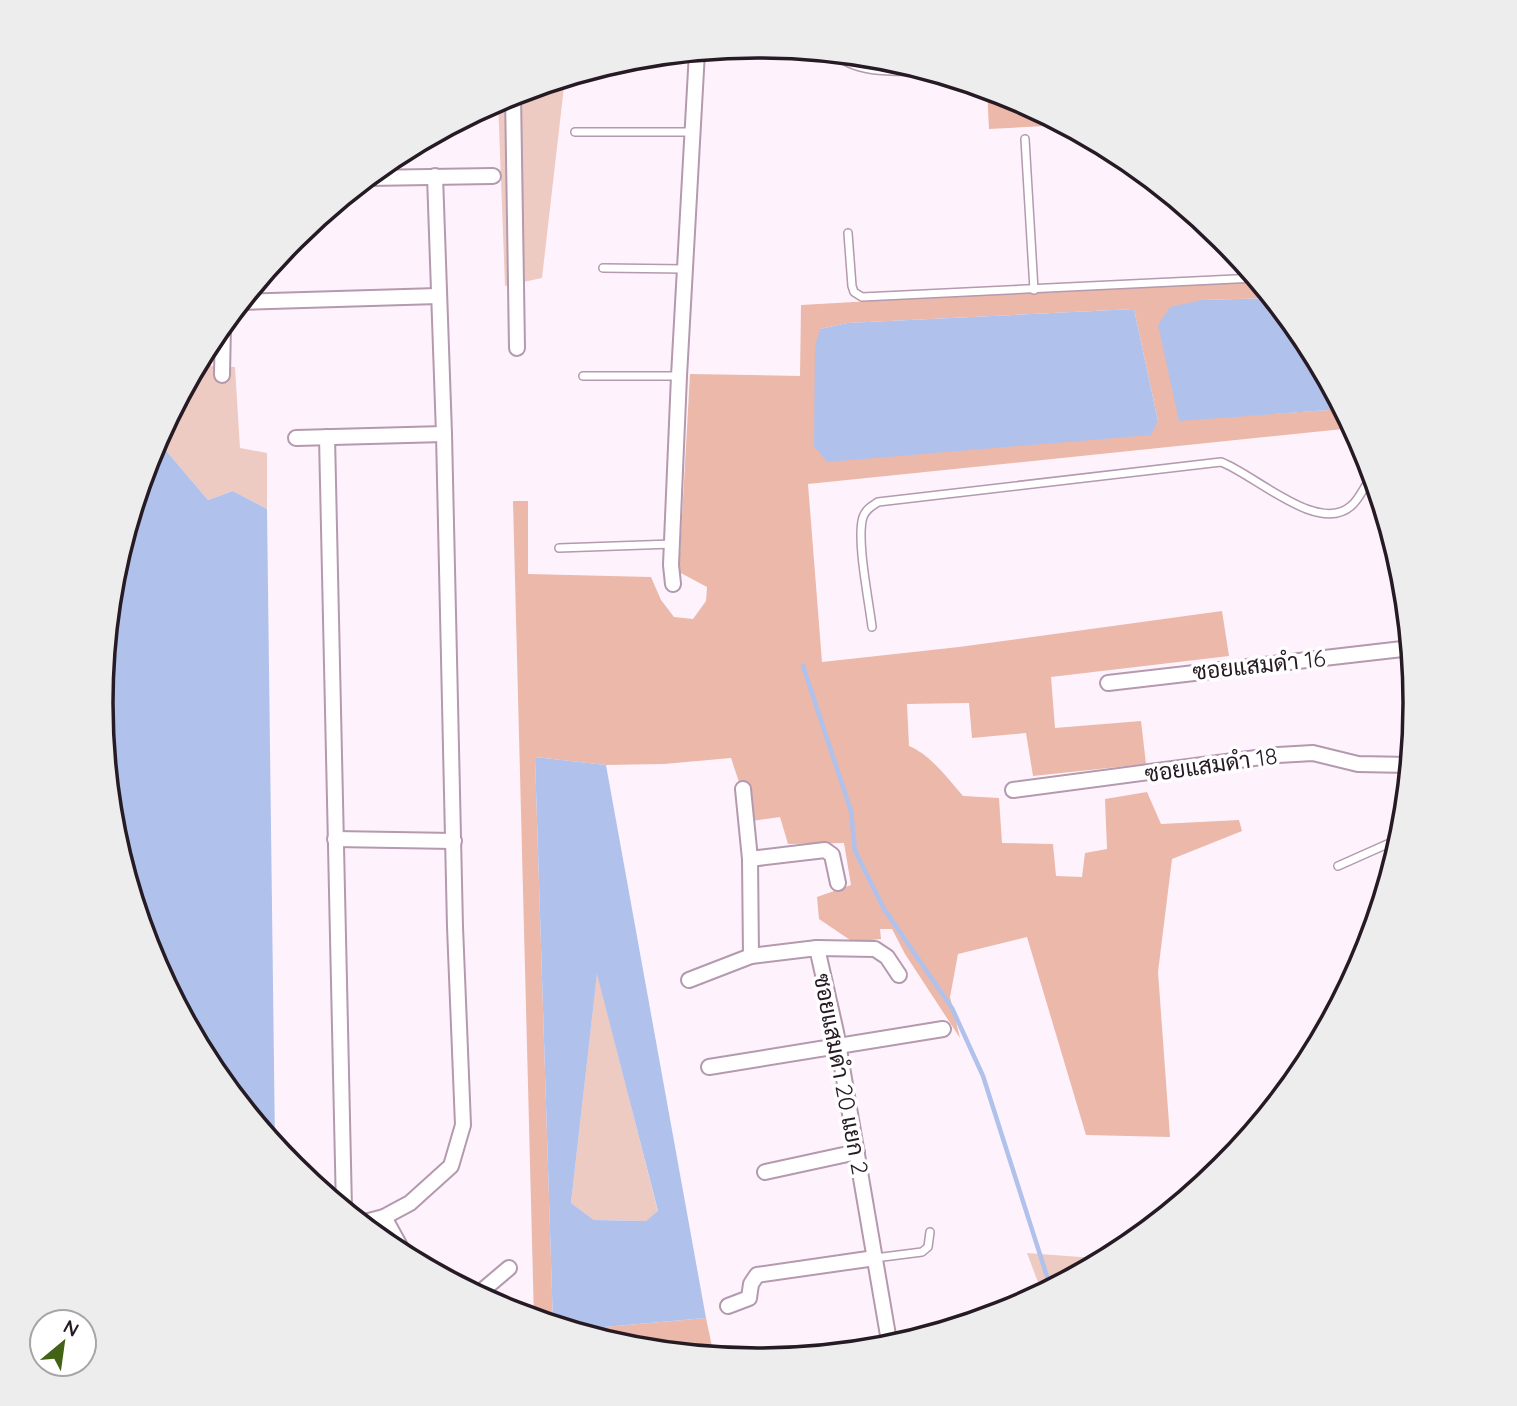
<svg xmlns="http://www.w3.org/2000/svg" width="1517" height="1406" font-family="Quicksand,Sarabun,sans-serif">
<style>
.green{fill:#eecbc2}
.forest{fill:#ebb8aa;fill-rule:evenodd}
.water{fill:#b0c1ec;fill-rule:evenodd}
.lines{fill:none;stroke-linecap:round;stroke-linejoin:round}
.stream{stroke:#b0c1ec;stroke-width:4.5}
.service-casing{stroke:#b499af;stroke-width:10}
.minor-casing{stroke:#b499af;stroke-width:18}
.tertiary-casing{stroke:#b499af;stroke-width:21}
.service{stroke:#fff;stroke-width:7}
.minor{stroke:#fff;stroke-width:14}
.tertiary{stroke:#fff;stroke-width:18}
.labels{text-anchor:middle;stroke-width:7;stroke-linejoin:round;paint-order:stroke}
.street-label{font-size:23px;fill:#261b24;stroke:#fff}
.rim{fill:none;stroke:#261b24;stroke-width:3.5}
</style>
<rect width="100%" height="100%" fill="#fef3fc"/>
<g class="green">
<polygon points="565,78 542,278 505,286 498,101 507,95"/>
<polygon points="197,365 235,367 240,448 267,453 267,509 233,491 208,500 157,440"/>
<polygon points="597,972 658,1212 646,1221 594,1220 571,1203"/>
<polygon points="1027,1253 1107,1259 1042,1293"/>
</g>
<g class="forest">
<polygon points="987,89 1010,96 1065,125 989,129"/>
<path d="M 1257,279 L 1272,298 L 1202,300 L 1179,420 L 1343,409 L 1353,428 L 808,484 L 822,662 L 959,647 L 1222,611 L 1229,656 L 1051,677 L 1055,728 L 1141,721 L 1146,764 L 1033,776 L 1026,733 L 972,738 L 969,703 L 907,704 L 909,746 C 931,755 948,779 963,796 L 999,798 L 1002,843 L 1053,844 L 1056,876 L 1082,877 L 1085,853 L 1107,849 L 1105,799 L 1147,792 L 1161,824 L 1239,820 L 1242,831 L 1172,859 L 1158,972 L 1170,1137 L 1086,1135 L 1027,937 L 958,954 L 950,997 L 960,1038 L 905,954 L 892,929 L 880,929 L 881,939 L 853,942 L 819,919 L 817,897 L 851,885 L 844,843 L 788,844 L 780,817 L 752,821 L 731,758 L 664,764 L 606,765 L 535,757 L 553,1324 L 534,1319 L 513,501 L 528,501 L 528,574 L 651,577 L 661,600 L 674,617 L 693,619 L 706,601 L 707,587 L 679,572 L 690,374 L 800,376 L 801,305 ZM 1134,309 L 1158,421 L 820,329 L 847,323 Z"/>
<polygon points="706,1318 714,1356 630,1348 570,1330"/>
</g>
<g class="water">
<polygon points="1272,298 1305,338 1343,409 1179,421 1158,325 1170,307 1202,300"/>
<polygon points="1134,309 1158,421 1151,435 827,462 814,446 815,347 820,329 847,323"/>
<polygon points="157,440 208,500 233,491 267,509 275,1145 212,1068 151,954 114,831 101,703 114,574 151,451"/>
<path d="M 535,757 L 606,765 L 706,1318 L 570,1330 L 553,1324 ZM 597,974 L 658,1211 L 646,1221 L 594,1220 L 571,1203 Z"/>
</g>
<g class="lines">
<polyline class="stream" points="803,666 851,811 855,851 884,909 952,1008 983,1076 1051,1289"/>
<defs>
<g id="service">
<path d="M 835,53 C 854,75 901,71 928,71"/>
<polyline points="575,132 694,132"/>
<polyline points="1025,139 1034,290"/>
<polyline points="848,233 852,286 854,292 862,297 1256,278"/>
<polyline points="603,268 685,269"/>
<polyline points="583,376 679,376"/>
<polyline points="559,548 672,544"/>
<path d="M 872,627 C 869,601 856,539 863,517 C 866,509 872,506 878,502 L 1221,462 C 1254,474 1318,535 1351,506 C 1360,499 1365,484 1373,475"/>
<polyline points="1338,866 1401,838"/>
<polyline points="875,1258 922,1252 928,1247 930,1232"/>
</g>
<g id="minor">
<polyline points="513,94 517,348"/>
<polyline points="367,178 493,176"/>
<polyline points="241,302 438,296"/>
<polyline points="222,375 223,324"/>
<polyline points="327,437 344,1209"/>
<polyline points="296,438 444,434"/>
<polyline points="673,584 671,565 679,376 697,52"/>
<polyline points="1108,683 1411,648"/>
<polyline points="743,789 750,859 751,956 817,948 836,1032 890,1347"/>
<polyline points="1013,790 1278,755 1313,753 1358,764 1410,765"/>
<polyline points="335,839 454,841"/>
<polyline points="750,859 825,850 832,855 838,883"/>
<polyline points="817,948 875,949 887,957 899,975"/>
<polyline points="689,980 751,956"/>
<polyline points="709,1067 943,1029"/>
<polyline points="765,1172 857,1152"/>
<polyline points="384,1217 406,1257"/>
<polyline points="361,1223 384,1217 410,1203 451,1166 463,1125 455,927 444,434 435,176"/>
<polyline points="477,1295 509,1268"/>
<polyline points="728,1306 749,1298 751,1284 757,1275 875,1258"/>
</g>
<polyline id="tertiary" points="1416,708 1416,703"/>
</defs>
<use href="#service" class="service-casing"/>
<use href="#minor" class="minor-casing"/>
<use href="#tertiary" class="tertiary-casing"/>
<use href="#service" class="service"/>
<use href="#minor" class="minor"/>
<use href="#tertiary" class="tertiary"/>
</g>
<g class="labels">
<g class="street-label">
<text transform="translate(1259 665) rotate(-6)" y="8">ซอยแสมดำ 16</text>
<text transform="translate(1211 765) rotate(-8)" y="8">ซอยแสมดำ 18</text>
<text transform="translate(841 1074) rotate(79)" y="8">ซอยแสมดำ 20 แยก 2</text>
</g>
</g>
<path d="M0 0H1517V1406H0ZM113 703a645 645 0 1 1 1290 0a645 645 0 1 1-1290 0Z" fill="#eeeded" fill-rule="evenodd"/>
<path class="rim" d="M113 703a645 645 0 1 1 1290 0a645 645 0 1 1-1290 0Z"/>
<g transform="translate(63 1343) rotate(29)"><circle r="33" fill="#ffffff" stroke="#a8a4a7" stroke-width="2"/>
<path d="M0-5L12 26L0 18L-12 26Z" fill="#426216"/>
<text y="-10" font-size="19" font-weight="bold" text-anchor="middle" fill="#261b24">N</text>
</g>
</svg>
